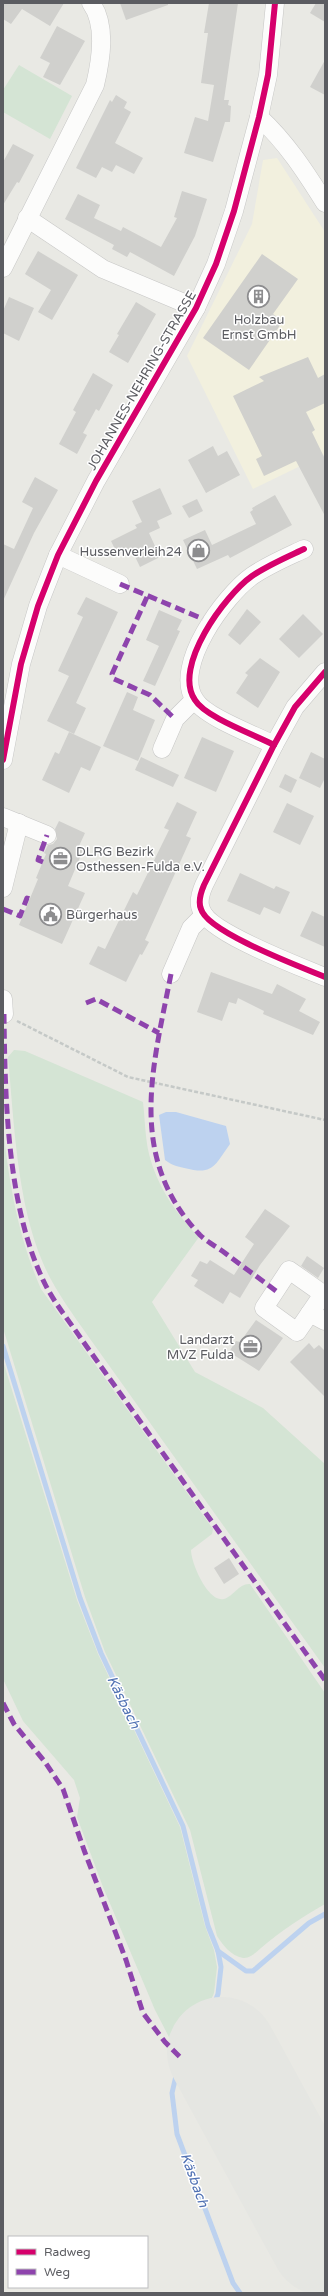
<svg xmlns="http://www.w3.org/2000/svg" width="328" height="2296" font-family="'Varela Round',sans-serif">
<style>
.commercial{fill:#f2f0de}
.green{fill:#d4e4d4}
.water{fill:#bdd2ef}
.lines{fill:none;stroke-linecap:round;stroke-linejoin:round}
.stream{stroke:#bdd2ef;stroke-width:5}
.runway{stroke:#e5e6e2;stroke-width:110}
.building{fill:#d0d0cd}
.minor-casing{stroke:#c7c7c6;stroke-width:19}
.path{stroke:#c5c9c7;stroke-width:2.5;stroke-dasharray:4 2;stroke-linecap:butt}
.minor{stroke:#fcfcfb;stroke-width:18}
.quiet{stroke:#8e44ad;stroke-width:5;stroke-dasharray:10 5;stroke-linecap:butt}
.cycleway-casing{stroke:#fff;stroke-width:8}
.cycleway{stroke:#d6006c;stroke-width:6}
.labels{text-anchor:middle;stroke-width:3;stroke-linejoin:round;paint-order:stroke}
.poi-label{font-size:13px;fill:#5b5c61;stroke:#fff;text-anchor:end}
.street-label{font-size:13px;fill:#5b5c61;stroke:#fff}
.water-label{font-size:14px;font-style:italic;fill:#5071b3;stroke:#fff}
</style>
<rect width="100%" height="100%" fill="#e9e9e4"/>
<polygon class="commercial" points="277,158 325,232 325,454 253,489 187,356 252,224 263,160"/>
<g class="green">
<polygon points="19,65 72,96 50,139 3,112 3,90"/>
<path d="M 14,1050 L 25,1051 L 143,1102 C 145,1119 145,1137 149,1154 C 157,1186 176,1214 199,1237 L 152,1302 L 195,1372 L 263,1408 L 325,1464 L 325,1668 L 88,1336 C 72,1313 54,1289 43,1263 C 17,1203 14,1122 8,1057 Z"/>
<path d="M 3,1127 C 9,1183 18,1237 41,1289 L 213,1529 L 212,1534 L 191,1550 C 191,1563 208,1603 224,1599 C 234,1596 239,1583 250,1584 L 325,1693 L 325,1904 C 302,1917 281,1931 261,1948 C 256,1952 250,1959 243,1958 C 231,1956 223,1945 217,1936 L 190,1830 L 105,1652 L 85,1597 L 3,1328 Z"/>
<polygon points="3,1361 77,1600 98,1654 180,1827 205,1926 214,1950 217,1967 214,1993 209,2005 179,2045 170,2039 155,2010 103,1887 77,1817 80,1798 74,1780 23,1721 3,1679"/>
</g>
<path class="water" d="M 166,1112 L 176,1112 L 226,1126 L 230,1144 C 216,1163 214,1175 189,1169 C 179,1167 173,1166 165,1160 L 159,1115 Z"/>
<g class="lines">
<g class="stream">
<polyline points="3,1346 80,1598 101,1653 183,1826 208,1926 218,1951 221,1967 218,1994 213,2007 183,2048"/>
<polyline points="218,1951 246,1971 253,1971 309,1923 325,1914"/>
<polyline points="179,2063 172,2093 177,2134 233,2283 240,2293"/>
</g>
<polyline class="runway" points="222,2052 325,2241"/>
</g>
<g class="building">
<polygon points="3,3 64,3 50,26 22,9 11,24 3,19"/>
<polygon points="120,3 168,3 168,5 126,20"/>
<polygon points="209,3 238,3 224,100 229,100 228,105 231,106 230,122 225,122 213,162 184,153 195,117 208,121 214,85 201,83 208,33 204,33"/>
<polygon points="316,3 325,3 325,22 310,13"/>
<polygon points="57,26 85,41 60,85 43,77 50,63 40,58"/>
<polygon points="325,60 325,95 310,87"/>
<polygon points="116,95 127,102 124,108 131,112 115,143 143,158 134,174 116,165 112,172 102,167 96,178 76,168 110,100 112,102"/>
<polygon points="13,144 34,155 19,183 17,182 3,205 3,162"/>
<polygon points="182,191 207,199 195,236 174,276 130,252 127,257 112,249 114,245 65,219 78,194 100,205 94,218 121,231 123,227 161,247 177,218 174,217"/>
<polygon points="38,251 78,275 52,320 38,312 51,290 25,274"/>
<polygon points="262,254 298,279 273,314 283,321 249,370 203,338"/>
<polygon points="9,297 34,308 19,341 3,333 3,311"/>
<polygon points="136,302 156,314 128,363 109,352 119,335 117,334"/>
<polygon points="308,357 318,378 325,374 325,403 306,412 315,430 312,432 325,459 325,516 296,461 264,476 256,459 262,456 233,396 264,381 259,377"/>
<polygon points="93,373 113,385 99,411 96,409 83,433 87,435 77,454 59,444 76,412 73,410"/>
<polygon points="213,446 218,456 227,451 240,475 206,493 188,460"/>
<polygon points="35,477 58,490 34,533 3,601 3,544 14,549 33,508 22,502"/>
<polygon points="160,488 172,514 157,521 160,528 149,533 160,557 140,567 131,548 118,555 111,541 137,528 135,525 142,522 132,501"/>
<polygon points="275,495 292,525 230,558 228,555 197,569 183,540 205,530 212,545 256,524 250,512 253,510 252,508"/>
<polygon points="197,499 203,511 189,518 182,506"/>
<polygon points="86,597 118,612 76,703 86,708 74,734 47,721 69,676 58,671 83,617 77,614"/>
<polygon points="247,609 261,622 240,645 228,635"/>
<polygon points="159,610 182,620 177,630 180,631 155,686 143,681 159,646 146,640"/>
<polygon points="303,614 323,634 299,658 279,639"/>
<polygon points="260,658 280,672 258,708 236,693 248,675 245,673"/>
<polygon points="127,692 138,697 133,710 155,720 138,761 103,746"/>
<polygon points="69,732 101,747 90,771 81,767 69,793 42,780 55,752 59,754"/>
<polygon points="202,737 234,751 216,792 184,778"/>
<polygon points="311,752 325,759 325,778 320,788 299,778"/>
<polygon points="141,757 179,775 173,787 135,770"/>
<polygon points="285,774 297,780 291,793 279,787"/>
<polygon points="177,802 197,812 186,836 191,838 145,940 149,942 142,955 140,954 126,982 89,964 98,946 105,949 133,892 137,895 169,830 164,828"/>
<polygon points="287,803 314,816 300,845 273,832"/>
<polygon points="59,821 85,833 79,846 84,848 68,886 85,893 62,944 19,925 38,879 36,878 46,854 44,853 48,845 53,844 57,839 55,829"/>
<polygon points="240,873 274,889 276,886 290,892 280,914 264,907 260,915 227,901"/>
<polygon points="312,911 325,917 325,947 300,936"/>
<polygon points="211,972 272,994 277,984 306,999 299,1011 320,1022 313,1035 263,1014 264,1011 238,998 236,1004 229,1002 222,1021 197,1012"/>
<polygon points="265,1209 290,1226 260,1265 240,1298 230,1292 223,1304 194,1286 198,1280 191,1276 200,1261 207,1264 210,1260 234,1275 254,1244 245,1237"/>
<polygon points="307,1256 324,1268 318,1278 301,1266"/>
<polygon points="256,1320 283,1338 259,1371 229,1352 236,1341 240,1342"/>
<polygon points="309,1343 314,1349 319,1345 325,1351 325,1397 290,1362"/>
<polygon points="229,1558 239,1574 224,1584 214,1568"/>
</g>
<g class="lines">
<defs>
<g id="minor">
<path d="M 259,117 C 286,142 305,171 325,203"/>
<polyline points="27,218 103,269 196,308"/>
<path d="M 3,268 L 95,85 C 101,60 107,25 91,3"/>
<polyline points="58,555 120,584"/>
<path d="M 325,672 L 295,707 L 274,745 L 204,885 C 201,892 198,902 201,909 C 207,932 301,967 325,977"/>
<path d="M 274,745 C 255,735 205,717 195,700 C 172,667 225,595 252,576 C 268,565 287,557 304,549"/>
<polyline points="162,749 175,719 194,700"/>
<polyline points="3,760 21,664 38,606 58,555 96,481 196,308 216,264 234,211 259,117 268,75 275,3"/>
<polyline points="3,817 47,835"/>
<polyline points="3,888 19,823"/>
<polyline points="171,974 191,928 204,915"/>
<polyline points="3,999 4,1014"/>
<polygon points="289,1270 323,1294 297,1332 264,1308"/>
<polyline points="310,1313 325,1321"/>
</g>
</defs>
<use href="#minor" class="minor-casing"/>
<polyline class="path" points="17,1021 128,1077 325,1120"/>
<use href="#minor" class="minor"/>
<g class="quiet">
<polyline points="120,584 203,619"/>
<polyline points="147,597 112,674 114,679 150,695 175,719"/>
<polyline points="43,862 38,860 47,835"/>
<polyline points="3,909 20,916 27,898 30,899"/>
<path d="M 171,974 C 153,1067 126,1157 200,1235 C 207,1242 217,1247 225,1253 C 242,1266 259,1278 276,1291"/>
<polyline points="86,1003 96,999 159,1033"/>
<path d="M 4,1014 C 5,1099 7,1208 45,1284 C 55,1304 70,1322 82,1340 L 325,1680"/>
<polyline points="3,1703 14,1724 45,1762 63,1789 84,1850 126,1960 143,2013 165,2042 182,2059"/>
</g>
<defs>
<g id="cycleway">
<path d="M 325,672 L 295,707 L 274,745 L 204,885 C 201,892 198,902 201,909 C 207,932 301,967 325,977"/>
<path d="M 274,745 C 255,735 205,717 195,700 C 172,667 225,595 252,576 C 268,565 287,557 304,549"/>
<polyline points="3,760 21,664 38,606 58,555 96,481 196,308 216,264 234,211 259,117 268,75 275,3"/>
</g>
</defs>
<use href="#cycleway" class="cycleway-casing"/>
<use href="#cycleway" class="cycleway"/>
</g>
<defs>
<symbol id="building-ring" viewBox="-11 -11 22 22"><circle r="9.5" fill="#fff" stroke="#8d8d8f" stroke-width="1.5"/><path d="M-4-6H4V6H1V3H-1V6H-4ZM-2.5-4.3h1.7v1.8h-1.7ZM.8-4.3h1.7v1.8H.8ZM-2.5-1h1.7V.8h-1.7ZM.8-1h1.7V.8H.8Z" fill="#8d8d8f"/></symbol>
<symbol id="shop-ring" viewBox="-11 -11 22 22"><circle r="9.5" fill="#fff" stroke="#8d8d8f" stroke-width="1.5"/><path d="M-5-2.5h2.3a2.7 3.5 0 0 1 5.4 0H5L5.5 6h-11ZM-1.5-2.5h3a1.5 2.3 0 0 0-3 0Z" fill="#8d8d8f"/></symbol>
<symbol id="office-ring" viewBox="-11 -11 22 22"><circle r="9.5" fill="#fff" stroke="#8d8d8f" stroke-width="1.5"/><path d="M-6-3h4V-5.5h4V-3h4V5H-6ZM-1-4.5V-3h2v-1.5ZM-6 0V1H6V0Z" fill="#8d8d8f"/></symbol>
<symbol id="civic-ring" viewBox="-11 -11 22 22"><circle r="9.5" fill="#fff" stroke="#8d8d8f" stroke-width="1.5"/><path d="M-.6-6.5H3V-4.5H.6V-3L4-1V1h2V6H-6V1h2V-1L-.6-3ZM-1.2 2.5V6h2.4V2.5Z" fill="#8d8d8f"/></symbol>
</defs>
<g fill-rule="evenodd">
<use href="#building-ring" x="246" y="284" width="25" height="25"/>
<use href="#shop-ring" x="186" y="538" width="25" height="25"/>
<use href="#office-ring" x="48" y="846" width="25" height="25"/>
<use href="#civic-ring" x="38" y="902" width="25" height="25"/>
<use href="#office-ring" x="238" y="1334" width="25" height="25"/>
</g>
<g class="labels">
<g class="poi-label">
<text x="259" y="324" text-anchor="middle">Holzbau<tspan x="259" dy="15">Ernst GmbH</tspan></text>
<text x="182" y="556">Hussenverleih24</text>
<text x="76" y="856" text-anchor="start">DLRG Bezirk<tspan x="76" dy="15">Osthessen-Fulda e.V.</tspan></text>
<text x="66" y="919" text-anchor="start">Bürgerhaus</text>
<text x="234" y="1344">Landarzt<tspan x="234" dy="15">MVZ Fulda</tspan></text>
</g>
<g class="street-label">
<text transform="translate(141 380) rotate(-60)" y="5">JOHANNES-NEHRING-STRASSE</text>
</g>
<g class="water-label">
<text transform="translate(124 1702) rotate(64)" y="5">Käsbach</text>
<text transform="translate(195 2180) rotate(70)" y="5">Käsbach</text>
</g>
</g>
<rect width="328" height="2296" fill="none" stroke="#5b5c61" stroke-width="8"/>
<rect x="8" y="2236" width="140" height="52" fill="#ffffff" stroke="#bdbec0"/>
<rect x="16" y="2249" width="20" height="6" fill="#d6006c" stroke="#bdbec0"/>
<text x="44" y="2256" font-size="12" fill="#5b5c61">Radweg</text>
<rect x="16" y="2269" width="20" height="6" fill="#8e44ad" stroke="#bdbec0"/>
<text x="44" y="2276" font-size="12" fill="#5b5c61">Weg</text>
</svg>
